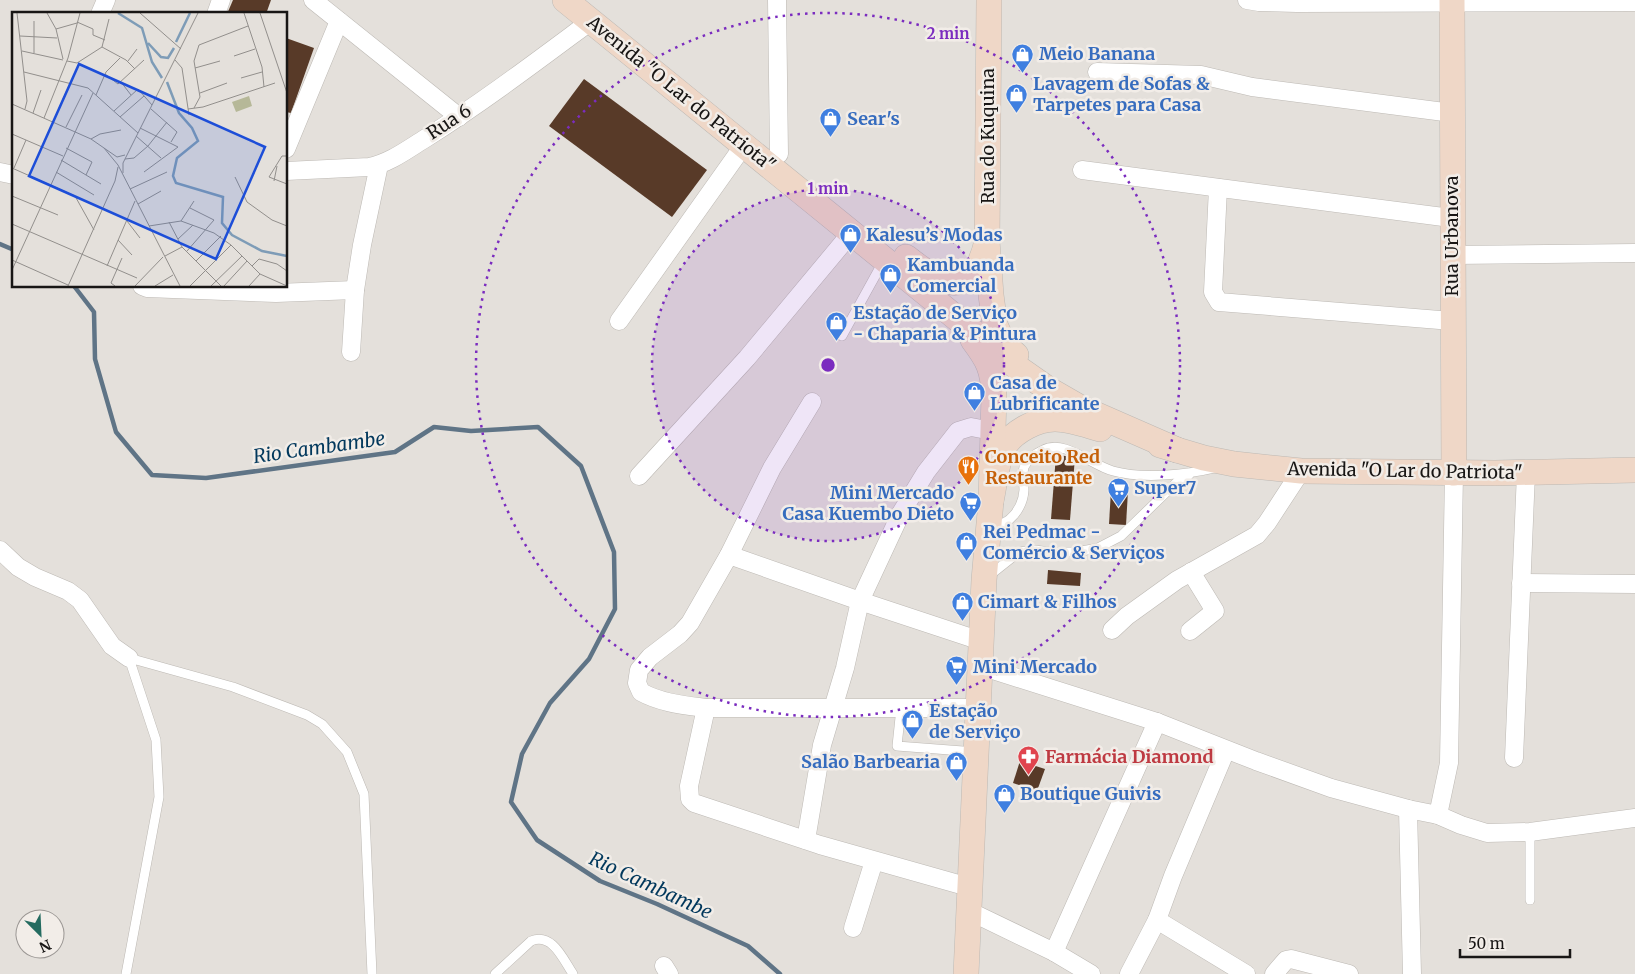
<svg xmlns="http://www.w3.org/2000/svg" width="1635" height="974" font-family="Merriweather,serif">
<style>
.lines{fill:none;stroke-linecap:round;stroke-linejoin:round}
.stream{stroke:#5f7486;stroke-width:4.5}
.building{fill:#583a28}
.lane-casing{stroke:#bdb9b4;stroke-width:10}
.street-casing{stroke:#bdb9b4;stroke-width:19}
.secondary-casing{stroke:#bdb9b4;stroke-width:26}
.lane{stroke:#fff;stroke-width:9}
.street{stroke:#fff;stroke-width:18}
.secondary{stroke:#efd7c7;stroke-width:25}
.ring{fill:none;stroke:#7b2cbf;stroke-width:2.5;stroke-dasharray:2.5 5}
.labels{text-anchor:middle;stroke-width:5;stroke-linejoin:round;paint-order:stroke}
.shop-label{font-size:18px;font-weight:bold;fill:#366cbe;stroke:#f2ede8;text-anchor:start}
.street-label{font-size:18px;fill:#181615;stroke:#f2ede8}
.food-label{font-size:18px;font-weight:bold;fill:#c56008;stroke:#f2ede8;text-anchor:start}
.health-label{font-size:18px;font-weight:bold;fill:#be3a42;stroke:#f2ede8;text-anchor:start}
.water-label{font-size:19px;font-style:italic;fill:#02385c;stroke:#f2ede8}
.inset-river{fill:none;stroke:#7e9cb7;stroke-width:2.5}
.inset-road{fill:none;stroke:#928f8c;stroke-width:1}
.view{fill:#1d4ed8;fill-opacity:0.15;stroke:#1d4ed8;stroke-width:2.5}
.inset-edge{fill:none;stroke:#181615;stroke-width:2.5}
.centre{fill:#7b2cbf;stroke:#f2ede8;stroke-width:2.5}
.ring-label{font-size:15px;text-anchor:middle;font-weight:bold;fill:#7b2cbf;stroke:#f2ede8;stroke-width:5;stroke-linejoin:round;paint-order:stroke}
</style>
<rect width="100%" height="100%" fill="#e4e0db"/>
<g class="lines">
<g class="stream">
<polyline points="0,244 14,250"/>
<polyline points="74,286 94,312 95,359 116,432 152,475 206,478 395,452 434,427 471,431 538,427 581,466 614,552 615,609 589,659 550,703 522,754 511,802 537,840 600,881 657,904 748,946 780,974"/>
</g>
</g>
<g class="building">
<polygon points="233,0 271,0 266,14 227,14"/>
<polygon points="286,38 314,48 291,113 286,112"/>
<polygon points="584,79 707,170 672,217 549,126"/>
<polygon points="1056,455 1075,457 1070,520 1051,519"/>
<polygon points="1111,490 1128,491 1126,525 1109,524"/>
<polygon points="1048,570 1081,573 1080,586 1047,584"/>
<polygon points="1020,761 1045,769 1037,791 1013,783"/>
</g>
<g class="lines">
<defs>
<g id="lane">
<polyline points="842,336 884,260"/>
<path d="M 991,525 C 1010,527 1023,507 1024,490 C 1024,483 1022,474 1024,467 C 1028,459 1034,454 1043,450 C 1065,439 1091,465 1113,471 C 1141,479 1186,475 1215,468"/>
<polyline points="990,575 1019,552 1035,550 1050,552 1076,552 1098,548 1121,536 1178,481 1189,475"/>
<polyline points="901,708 897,746 976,752"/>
<polyline points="1530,832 1530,900"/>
<polyline points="126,974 159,797 156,740 129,658 233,687 307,715 322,724 347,752 364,794 372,974"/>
<path d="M 495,974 L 531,941 C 552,932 563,959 573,974"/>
</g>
<g id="street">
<polyline points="313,0 459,117"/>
<polyline points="777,0 779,154"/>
<polyline points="1247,0 1259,2 1297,3 1635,2"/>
<polyline points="100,14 106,0"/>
<polyline points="216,14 221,0"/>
<polyline points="1097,72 1201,75 1252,87 1452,113"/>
<polyline points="286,149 339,21"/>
<polyline points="1082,170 1451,218"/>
<path d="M 286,171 L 369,167 C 390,163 408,149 426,138 C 483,102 537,61 591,21"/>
<polyline points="0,172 14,175"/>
<polyline points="1218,188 1213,292 1219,302 1452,321"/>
<polyline points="1452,255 1635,253"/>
<polyline points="142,286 147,288 276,293 355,290"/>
<polyline points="619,321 744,145"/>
<polyline points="351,352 355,290 362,245 379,165"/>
<path d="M 812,402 L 772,468 L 729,555 L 690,623 L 680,634 L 650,657 L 639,670 L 637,683 L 641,692 C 661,703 683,705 706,708 L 978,708"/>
<polyline points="639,476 747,358 852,232"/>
<polyline points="0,550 18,567 35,577 68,591 80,600 112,646 129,658"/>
<polyline points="729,555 860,601 981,641"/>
<polyline points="1521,583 1635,584"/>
<polyline points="1112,630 1127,616 1177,580 1257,535 1267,523 1301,471"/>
<polyline points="1190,631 1215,611 1191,572"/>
<polyline points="980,666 1157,722 1256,761 1331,788 1408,809 1438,815 1461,825 1487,833 1530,832 1635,818"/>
<polyline points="706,708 689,786 690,799 694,803 820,845 958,884"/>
<polyline points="1514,758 1526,473"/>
<polyline points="1408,809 1412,974"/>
<polyline points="1438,815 1449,763 1454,473"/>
<polyline points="806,840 822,745 845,668 860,601 901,513 926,472 958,431 971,427 992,431"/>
<polyline points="969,911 1054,952 1091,974"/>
<polyline points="1157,920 1246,974"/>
<polyline points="853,928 874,861"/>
<polyline points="1054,952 1157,722"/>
<polyline points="664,966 669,974"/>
<polyline points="1129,974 1157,920 1173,876 1226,750"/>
<polyline points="1274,974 1286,960 1291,959 1349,974"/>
</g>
<g id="secondary">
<polyline points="565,0 1018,368 1048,389 1081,408 1177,450"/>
<polyline points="989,0 987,241 991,295 995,325 1000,336 1007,347 1016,355"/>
<polyline points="1452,0 1454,473"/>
<path d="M 906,257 C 925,272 959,300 978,267 C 982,259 985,250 987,241"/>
<polyline points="1160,445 1204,458 1234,464 1301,471 1495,473 1635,470"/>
<path d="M 991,501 C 995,484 996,460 1005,445 C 1015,431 1037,419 1055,419 C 1070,419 1086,425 1100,429"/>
<path d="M 966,974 L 984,580 L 991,501 L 994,395 C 993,369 988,360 973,340"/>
</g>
</defs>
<use href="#lane" class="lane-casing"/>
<use href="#street" class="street-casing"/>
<use href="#secondary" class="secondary-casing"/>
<use href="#lane" class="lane"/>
<use href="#street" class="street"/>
<use href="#secondary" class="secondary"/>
</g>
<circle cx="828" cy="365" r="176" fill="#7b2cbf" fill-opacity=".12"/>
<g class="ring">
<circle cx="828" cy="365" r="176"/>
<circle cx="828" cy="365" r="352"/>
</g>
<defs>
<symbol id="shop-pin" viewBox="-11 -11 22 30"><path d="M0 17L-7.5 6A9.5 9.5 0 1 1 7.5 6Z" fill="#3f7fe0" stroke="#f2ede8"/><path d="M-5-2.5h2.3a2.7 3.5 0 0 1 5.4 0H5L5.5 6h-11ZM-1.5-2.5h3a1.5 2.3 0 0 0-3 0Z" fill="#fff"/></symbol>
<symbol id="restaurant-pin" viewBox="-11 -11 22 30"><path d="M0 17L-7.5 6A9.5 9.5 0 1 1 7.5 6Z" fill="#e8710a" stroke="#f2ede8"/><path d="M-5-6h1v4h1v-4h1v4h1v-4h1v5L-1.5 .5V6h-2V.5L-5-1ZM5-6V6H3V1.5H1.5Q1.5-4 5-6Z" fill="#fff"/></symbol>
<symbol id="supermarket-pin" viewBox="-11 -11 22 30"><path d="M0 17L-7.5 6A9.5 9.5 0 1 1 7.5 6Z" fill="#3f7fe0" stroke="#f2ede8"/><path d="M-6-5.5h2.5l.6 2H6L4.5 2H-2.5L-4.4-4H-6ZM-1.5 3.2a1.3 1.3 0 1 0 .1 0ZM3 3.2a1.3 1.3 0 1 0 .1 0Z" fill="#fff"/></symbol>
<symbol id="pharmacy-pin" viewBox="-11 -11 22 30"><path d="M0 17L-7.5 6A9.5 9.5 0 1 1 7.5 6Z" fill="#e0444e" stroke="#f2ede8"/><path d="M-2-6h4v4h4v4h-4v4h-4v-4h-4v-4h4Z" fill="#fff"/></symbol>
</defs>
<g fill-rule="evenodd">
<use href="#shop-pin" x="1010" y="42" width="25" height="34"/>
<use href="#shop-pin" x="1004" y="82" width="25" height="34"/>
<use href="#shop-pin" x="818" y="106" width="25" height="34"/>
<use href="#shop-pin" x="838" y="222" width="25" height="34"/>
<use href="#shop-pin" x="878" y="262" width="25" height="34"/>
<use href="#shop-pin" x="824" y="310" width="25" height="34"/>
<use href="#shop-pin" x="962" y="380" width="25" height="34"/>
<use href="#restaurant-pin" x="956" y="454" width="25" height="34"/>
<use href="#supermarket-pin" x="1106" y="476" width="25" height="34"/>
<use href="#supermarket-pin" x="958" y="490" width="25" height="34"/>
<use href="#shop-pin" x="954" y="530" width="25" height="34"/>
<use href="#shop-pin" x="950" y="590" width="25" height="34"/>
<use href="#supermarket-pin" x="944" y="654" width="25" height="34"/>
<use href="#shop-pin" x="900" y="708" width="25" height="34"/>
<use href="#pharmacy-pin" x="1016" y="744" width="25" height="34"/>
<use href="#shop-pin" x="944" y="750" width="25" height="34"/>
<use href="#shop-pin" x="992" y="782" width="25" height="34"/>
</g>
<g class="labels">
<g class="shop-label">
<text x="1039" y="60">Meio Banana</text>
<text x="1033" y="90">Lavagem de Sofas &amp;<tspan x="1033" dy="21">Tarpetes para Casa</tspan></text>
<text x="847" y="125">Sear's</text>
<text x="866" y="241">Kalesu’s Modas</text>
<text x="907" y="271">Kambuanda<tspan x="907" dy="21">Comercial</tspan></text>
<text x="853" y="319">Estação de Serviço<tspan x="853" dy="21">- Chaparia &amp; Pintura</tspan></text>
<text x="990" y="389">Casa de<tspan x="990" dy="21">Lubrificante</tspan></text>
<text x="1134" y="494">Super7</text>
<text x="954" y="499" text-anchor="end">Mini Mercado<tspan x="954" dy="21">Casa Kuembo Dieto</tspan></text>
<text x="983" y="538">Rei Pedmac -<tspan x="983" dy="21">Comércio &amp; Serviços</tspan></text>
<text x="978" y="608">Cimart &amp; Filhos</text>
<text x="973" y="673">Mini Mercado</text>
<text x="929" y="717">Estação<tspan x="929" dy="21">de Serviço</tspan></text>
<text x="940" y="768" text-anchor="end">Salão Barbearia</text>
<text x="1020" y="800">Boutique Guivis</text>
</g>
<g class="street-label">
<text transform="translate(681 94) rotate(39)" y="6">Avenida "O Lar do Patriota"</text>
<text transform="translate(449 122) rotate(-33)" y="6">Rua 6</text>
<text transform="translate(988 136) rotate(-90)" y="6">Rua do Kuquina</text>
<text transform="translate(1452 236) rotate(-90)" y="6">Rua Urbanova</text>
<text transform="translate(1405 471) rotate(1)" y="6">Avenida "O Lar do Patriota"</text>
</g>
<g class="food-label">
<text x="985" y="463">Conceito Red<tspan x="985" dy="21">Restaurante</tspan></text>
</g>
<g class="health-label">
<text x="1045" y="763">Farmácia Diamond</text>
</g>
<g class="water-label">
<text transform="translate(319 447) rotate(-8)" y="7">Rio Cambambe</text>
<text transform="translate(651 885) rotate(25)" y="7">Rio Cambambe</text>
</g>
</g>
<g transform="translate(12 12)">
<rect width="275" height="275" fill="#e4e0db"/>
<path d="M 237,84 L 240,94 L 224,100 L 220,90 Z" fill="#b6b898"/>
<path class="inset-river" d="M 106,1 L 130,16 L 140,50 L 150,66M 164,30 L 178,1M 136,31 L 149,45 L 156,46 L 162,36M 155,70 L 167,101 L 180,116 L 186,129 L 165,146 L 161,164 L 164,171 L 211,185 L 210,211 L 220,223 L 250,239 L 275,244"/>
<path class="inset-road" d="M 5,1 L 15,89 L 13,97M 35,1 L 44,17 L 51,47M 128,1 L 169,37M 232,1 L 250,55 L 252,75M 248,1 L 275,81M 22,9 L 22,41M 65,10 L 81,17 L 81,23 L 93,28M 44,17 L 65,11M 8,24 L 45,26M 90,35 L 114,48 L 123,57M 10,39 L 51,48M 222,44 L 243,37M 163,48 L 170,56 L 177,103M 55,49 L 65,51 L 90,35 L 97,7M 116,49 L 125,37M 183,56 L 208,49M 12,60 L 76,76 L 126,121M 93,62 L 106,72 L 132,48M 229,66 L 250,60M 109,70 L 119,83M 188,81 L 215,71M 84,83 L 94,60 L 108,46M 0,92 L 79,127 L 105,145 L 113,143M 182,96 L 188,85 L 182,49 L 187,33 L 236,14M 139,97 L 165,120 L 159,130M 176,97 L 191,95 L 263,71M 102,99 L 126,77 L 140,93M 21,101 L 29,78M 45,101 L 55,78M 108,105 L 132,84M 32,106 L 56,46 L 68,1M 54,115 L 70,83M 128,116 L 166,135 L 132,160M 0,122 L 51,144M 124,124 L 149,146M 79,127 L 88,122 L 109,118M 54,136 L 80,150 L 74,163M 92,136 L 106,153 L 168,274M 275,144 L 270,144 L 257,165 L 275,172M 113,147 L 122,146 L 136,134 L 155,110M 49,148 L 89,172M 0,156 L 63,184 L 82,218M 2,156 L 14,128M 44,160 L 82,183M 111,161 L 111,151 L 186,1M 223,165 L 235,190 L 260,208 L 275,214M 262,169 L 265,154M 118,177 L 155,160M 0,184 L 46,203M 126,192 L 149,179M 115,209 L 128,226M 169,209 L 182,189M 157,210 L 170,235 L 209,274M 0,212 L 125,266M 137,214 L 169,209 L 202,221 L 219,233 L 248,262 L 275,274M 166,227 L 181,213M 106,228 L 120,243M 175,239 L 202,208 L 178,196M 153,244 L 170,235M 0,248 L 56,273M 184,249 L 209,224M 95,254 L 123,189M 240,254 L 247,247 L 265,252 L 275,259M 0,258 L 81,81M 56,274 L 103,169 L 106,155M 103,274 L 99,271 L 110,246M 123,274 L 151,245M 143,274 L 161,263M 178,274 L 219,233M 199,274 L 230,244M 212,274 L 235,249M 237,274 L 248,262"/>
<path class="view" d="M 67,52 L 253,135 L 204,247 L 17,164 Z"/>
<rect width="275" height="275" class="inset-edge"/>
</g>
<circle cx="828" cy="365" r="8" class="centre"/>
<g class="ring-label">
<text x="948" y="39">2 min</text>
<text x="828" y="194">1 min</text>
</g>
<g transform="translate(40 934) rotate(156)"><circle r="24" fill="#f2ede8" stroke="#9b9794"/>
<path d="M0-4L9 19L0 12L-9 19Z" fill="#246b60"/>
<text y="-8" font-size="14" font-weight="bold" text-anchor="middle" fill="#181615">N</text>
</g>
<path d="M1460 949v8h110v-8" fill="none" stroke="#181615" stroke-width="2.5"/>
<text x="1468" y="949" font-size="15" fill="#181615" stroke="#f2ede8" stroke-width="4" paint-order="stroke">50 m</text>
</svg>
